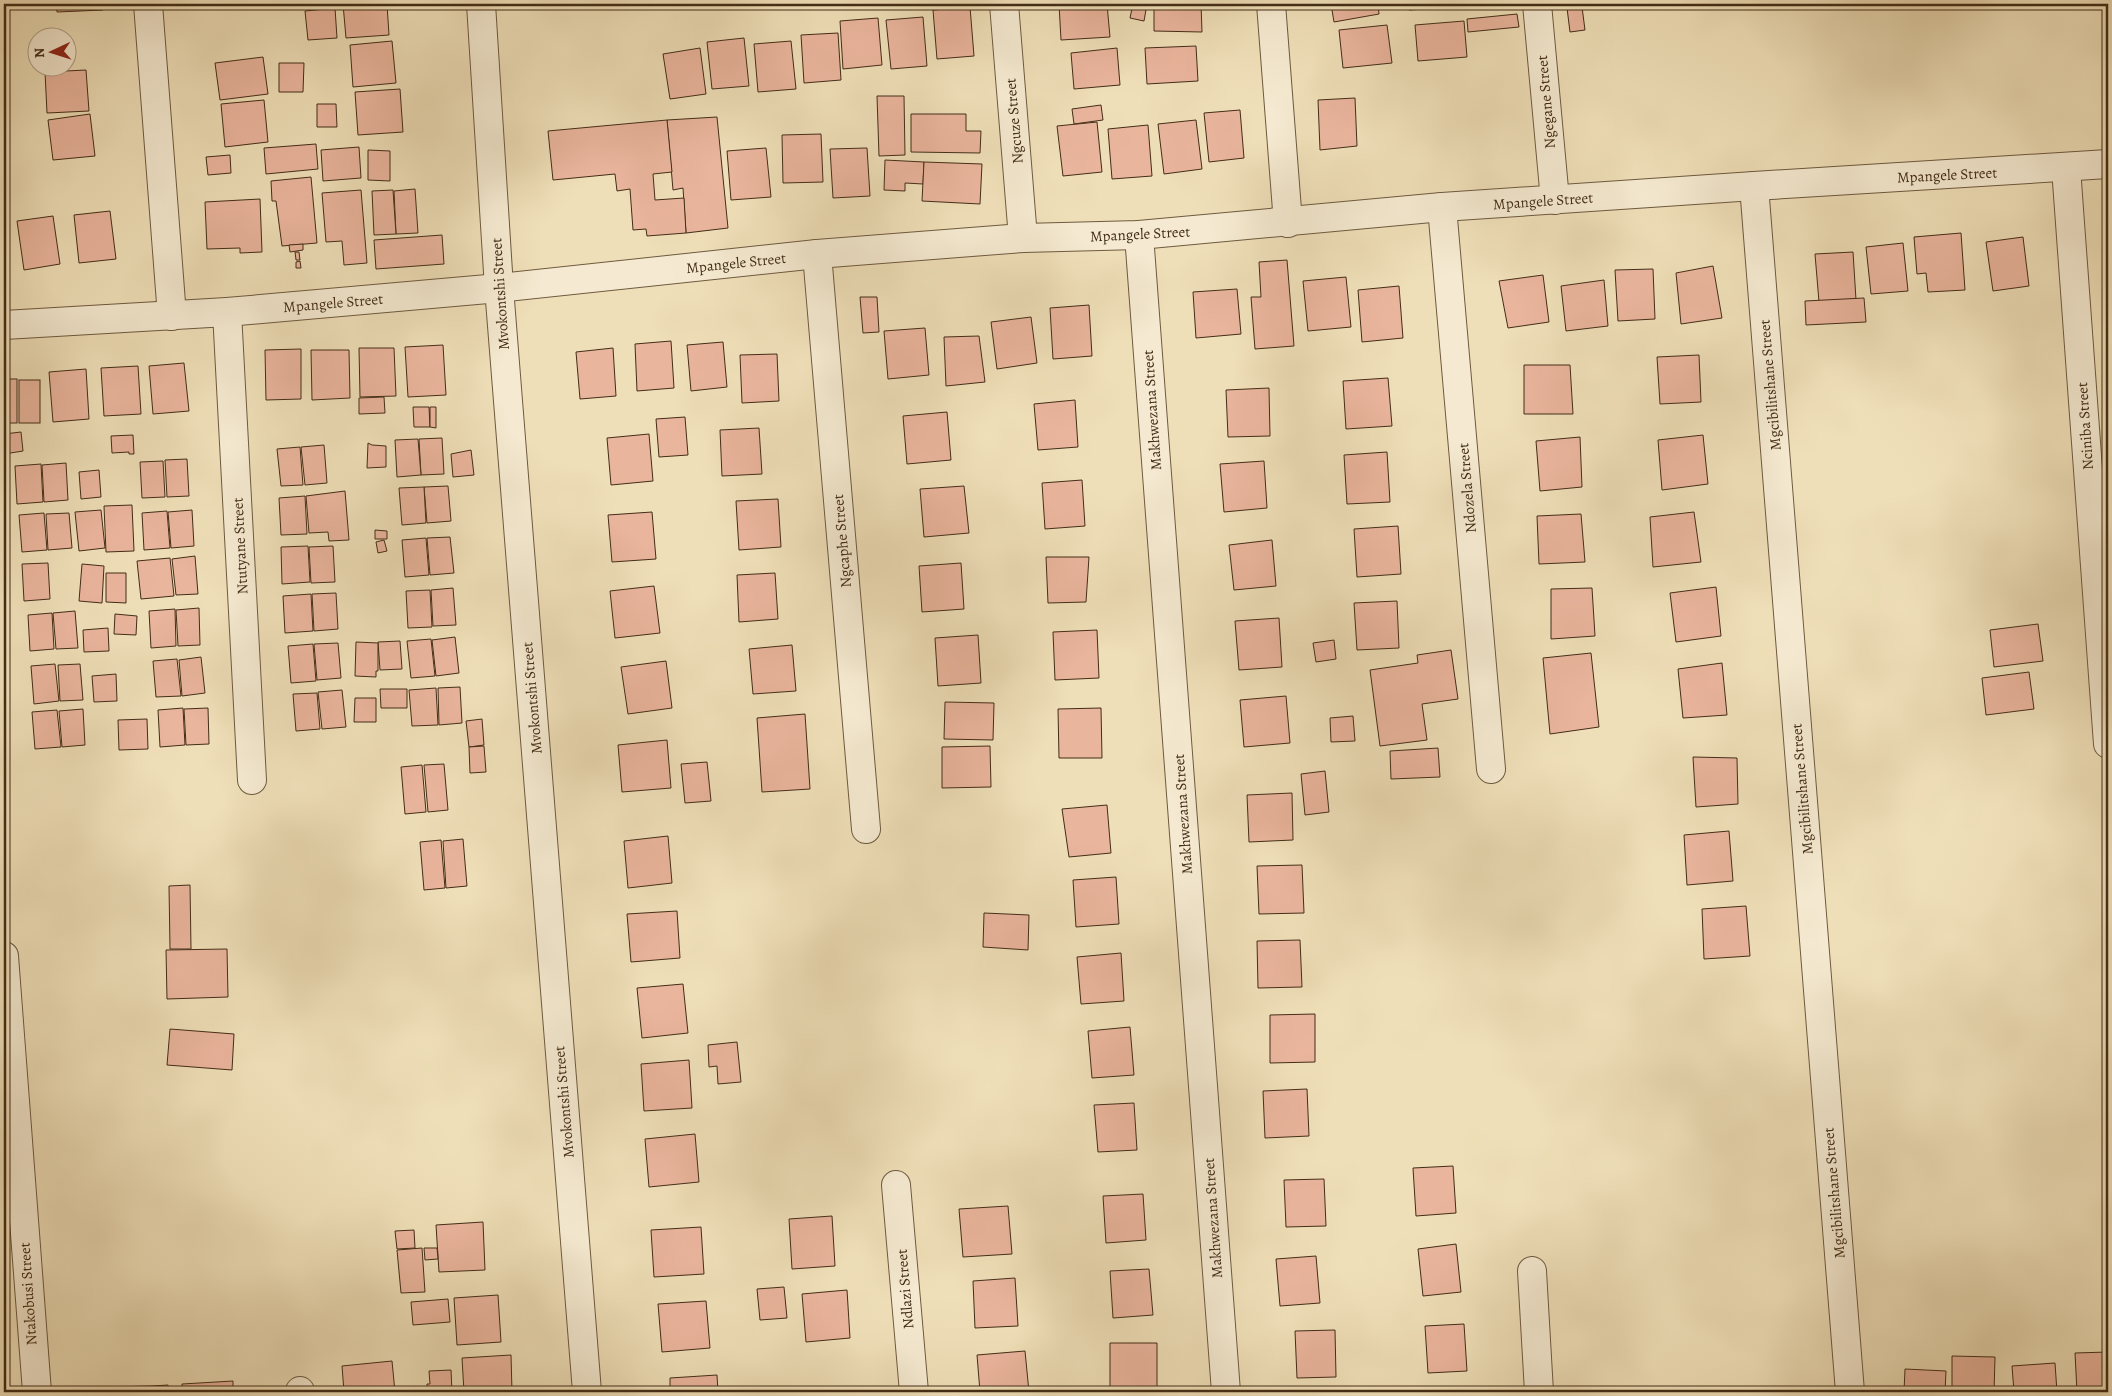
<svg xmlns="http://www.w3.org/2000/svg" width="2112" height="1396" font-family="Alegreya,serif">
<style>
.building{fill:#eab59d;stroke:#432d17}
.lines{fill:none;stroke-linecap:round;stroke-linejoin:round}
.minor-casing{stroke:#6e5a3f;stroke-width:30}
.minor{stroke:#f5ead1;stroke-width:28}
.labels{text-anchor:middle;stroke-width:4.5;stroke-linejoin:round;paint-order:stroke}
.street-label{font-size:15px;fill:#432d17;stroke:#f5ead1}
</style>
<rect width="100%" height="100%" fill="#efdfb8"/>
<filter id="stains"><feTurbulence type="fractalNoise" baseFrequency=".004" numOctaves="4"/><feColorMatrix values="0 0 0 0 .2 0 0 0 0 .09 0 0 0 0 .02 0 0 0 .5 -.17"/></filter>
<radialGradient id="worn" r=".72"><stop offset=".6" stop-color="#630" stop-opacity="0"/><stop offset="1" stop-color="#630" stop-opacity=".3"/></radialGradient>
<g class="building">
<polygon points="56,4 103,4 103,10 57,12"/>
<polygon points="343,4 387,4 389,35 346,38"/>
<polygon points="1059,4 1107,4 1110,37 1061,40"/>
<polygon points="1133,4 1147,4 1144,21 1130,18"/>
<polygon points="1154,4 1201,4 1202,32 1154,31"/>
<polygon points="1331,4 1378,4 1379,14 1334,22"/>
<polygon points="1409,4 1456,4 1456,7 1409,10"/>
<polygon points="970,7 974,56 937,59 933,10"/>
<polygon points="1582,7 1585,30 1570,32 1567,8"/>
<polygon points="335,8 337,38 308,40 305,11"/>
<polygon points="1517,14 1519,27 1468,32 1467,19"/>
<polygon points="923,17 927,66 891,69 886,20"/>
<polygon points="878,18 882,65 843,69 840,21"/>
<polygon points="1464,21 1467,57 1418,61 1415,25"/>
<polygon points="1387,25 1392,63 1343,68 1339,30"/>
<polygon points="838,33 841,80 804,83 801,35"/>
<polygon points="744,38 749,86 712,89 707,42"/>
<polygon points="392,41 396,83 353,87 350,45"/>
<polygon points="791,41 796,89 758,92 754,44"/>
<polygon points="1196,46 1198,81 1147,84 1145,48"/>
<polygon points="700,48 706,94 670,99 663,54"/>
<polygon points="1117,48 1120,85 1074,89 1071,53"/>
<polygon points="263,57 268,94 220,100 215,63"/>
<polygon points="279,63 304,63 303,92 279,92"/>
<polygon points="86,70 89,111 47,113 45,72"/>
<polygon points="400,89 403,132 358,135 355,92"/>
<polygon points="877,96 904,96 905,155 879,156"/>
<polygon points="1355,98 1357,146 1320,150 1318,100"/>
<polygon points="264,100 268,142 225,147 221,104"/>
<polygon points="317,104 336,104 337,127 317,127"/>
<polygon points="1101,105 1103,120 1074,124 1072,109"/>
<polygon points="1240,110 1244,158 1209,162 1204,113"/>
<polygon points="90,114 95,156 53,160 48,120"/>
<polygon points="911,114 966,114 966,131 981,131 980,153 911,152"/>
<polygon points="717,117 728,228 686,233 683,188 673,190 667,120"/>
<polygon points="667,120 672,172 653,174 655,200 684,198 686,233 647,236 646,229 633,230 630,189 617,191 615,174 553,180 548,131"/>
<polygon points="1196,120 1202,169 1164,174 1158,124"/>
<polygon points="1097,122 1102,172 1063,176 1057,126"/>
<polygon points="1148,125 1152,176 1112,179 1108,129"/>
<polygon points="821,134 823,182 783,183 782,135"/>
<polygon points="4,141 8,161 4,161"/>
<polygon points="316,144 318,169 266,174 264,148"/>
<polygon points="359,147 361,178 323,181 321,150"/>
<polygon points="766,148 771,197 731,200 727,151"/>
<polygon points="867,148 870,196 833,198 830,149"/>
<polygon points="368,150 390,151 390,181 368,180"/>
<polygon points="230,155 231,173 208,175 206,157"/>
<polygon points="885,160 924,162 923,184 905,183 905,191 884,190"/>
<polygon points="924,162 982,164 980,204 922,201"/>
<polygon points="311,177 317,243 282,246 276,201 272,201 271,181"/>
<polygon points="415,189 418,233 396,234 394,191"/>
<polygon points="361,190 367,263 344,265 342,241 326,242 322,193"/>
<polygon points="393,190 396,234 374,235 372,191"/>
<polygon points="260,199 262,252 240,253 240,248 207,249 205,202"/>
<polygon points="110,211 116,259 79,263 74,215"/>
<polygon points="53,216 60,264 24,270 17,221"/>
<polygon points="4,221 9,272 4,273"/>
<polygon points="1961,233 1965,290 1928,292 1926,273 1917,274 1914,237"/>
<polygon points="442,235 444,264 376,269 374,240"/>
<polygon points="2023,237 2029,286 1993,291 1986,242"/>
<polygon points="1903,243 1908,291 1871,294 1866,247"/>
<polygon points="303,244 303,250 290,252 289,245"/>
<polygon points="295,252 299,252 300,260 296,260"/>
<polygon points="1853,252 1856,300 1819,302 1815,254"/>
<polygon points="1287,260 1294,346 1255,349 1251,297 1261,297 1259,262"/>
<polygon points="300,261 301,268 296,268 296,262"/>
<polygon points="1713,266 1722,318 1681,324 1676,273"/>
<polygon points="1653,269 1655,319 1618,321 1615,270"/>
<polygon points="1543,275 1549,322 1508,328 1499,281"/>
<polygon points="1346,277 1351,327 1308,331 1303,281"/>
<polygon points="1604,280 1608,326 1566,331 1561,286"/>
<polygon points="1399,286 1403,338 1362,342 1358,290"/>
<polygon points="1237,289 1241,334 1196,338 1193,292"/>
<polygon points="860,297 877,297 879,332 863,333"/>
<polygon points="1864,298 1866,322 1806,325 1805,301"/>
<polygon points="1089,305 1092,356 1053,359 1050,308"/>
<polygon points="1031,317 1037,363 997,369 991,322"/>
<polygon points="925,328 929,375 888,379 884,331"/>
<polygon points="979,336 985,382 946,386 944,337"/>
<polygon points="671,341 674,388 637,391 635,344"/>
<polygon points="723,342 727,387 691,391 687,345"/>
<polygon points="443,345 446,395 408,397 405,347"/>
<polygon points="359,348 394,348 396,396 360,397"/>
<polygon points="613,348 616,396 580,399 576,352"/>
<polygon points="301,349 301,399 266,400 265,350"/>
<polygon points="311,350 349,350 350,398 312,400"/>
<polygon points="777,354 779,401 742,403 740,355"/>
<polygon points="1699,355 1701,402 1660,404 1657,357"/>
<polygon points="184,363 189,411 153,414 149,366"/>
<polygon points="1524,365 1570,365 1573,414 1524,414"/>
<polygon points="138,366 141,414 104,416 101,368"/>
<polygon points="86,369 89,419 53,422 49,372"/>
<polygon points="1388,378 1392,426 1346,429 1343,381"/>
<rect x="4" y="379" width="13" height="44"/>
<rect x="19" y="380" width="21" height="43"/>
<polygon points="1269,388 1270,436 1228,437 1226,390"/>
<polygon points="384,397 385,413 359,414 359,398"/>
<polygon points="1075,400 1078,447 1038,450 1034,404"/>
<polygon points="413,407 429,407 430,427 414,427"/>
<polygon points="430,407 436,407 436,428 430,427"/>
<polygon points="947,412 951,460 907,464 903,416"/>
<polygon points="685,417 688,455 659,457 656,419"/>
<polygon points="759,428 762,474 722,476 720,430"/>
<polygon points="21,432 23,451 4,454 4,434"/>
<polygon points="649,434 653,481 611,485 607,438"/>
<polygon points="133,435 134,454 129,454 129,452 112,453 111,436"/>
<polygon points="1703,435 1708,484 1662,490 1658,440"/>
<polygon points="1580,437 1582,487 1540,491 1536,441"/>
<polygon points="442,438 444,474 421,475 419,439"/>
<polygon points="418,439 421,475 397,477 395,440"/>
<polygon points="368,443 372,445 386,446 386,467 367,468"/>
<polygon points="324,445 327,483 305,485 301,447"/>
<polygon points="300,447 303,485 281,486 277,449"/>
<polygon points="471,450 474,475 453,477 451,454"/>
<polygon points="1387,452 1390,502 1347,504 1344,455"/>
<polygon points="187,459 189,496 167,497 165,460"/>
<polygon points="163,461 165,497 142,498 140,462"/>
<polygon points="1264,461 1267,508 1224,512 1220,464"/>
<polygon points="66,463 68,500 44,502 42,465"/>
<polygon points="41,464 43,502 17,504 15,466"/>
<polygon points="99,470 101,497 81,499 79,472"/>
<polygon points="1082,480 1085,526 1045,529 1042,483"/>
<polygon points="448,486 451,521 427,523 424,487"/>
<polygon points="964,486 969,533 924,537 920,489"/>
<polygon points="424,487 426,523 402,525 399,488"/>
<polygon points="345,491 349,540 329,541 328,532 309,533 306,496"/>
<polygon points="305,496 307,534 281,535 279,498"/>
<polygon points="778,499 781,547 739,550 736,501"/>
<polygon points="132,505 134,551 106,552 104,506"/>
<polygon points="101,510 105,548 79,551 75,512"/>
<polygon points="192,510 194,546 171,548 168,512"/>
<polygon points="167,511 170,548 144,550 142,513"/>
<polygon points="652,512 656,559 612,562 608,515"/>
<polygon points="1694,512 1701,562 1653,567 1650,517"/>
<polygon points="44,513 47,550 22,552 19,515"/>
<polygon points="69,513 72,548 48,550 46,514"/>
<polygon points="1581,514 1585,562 1539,564 1537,516"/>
<polygon points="1398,526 1401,574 1357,577 1354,529"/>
<polygon points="375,530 387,531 387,539 375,539"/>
<polygon points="450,537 454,573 430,575 427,538"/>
<polygon points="426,538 429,575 405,577 402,540"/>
<polygon points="384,540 387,551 378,553 376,542"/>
<polygon points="1272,540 1276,586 1234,590 1229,545"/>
<polygon points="308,546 310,582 282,584 281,547"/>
<polygon points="333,546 335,582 311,583 309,547"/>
<polygon points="195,556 198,594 176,595 172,559"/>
<polygon points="1046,557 1089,557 1086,602 1048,603"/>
<polygon points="170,558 174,596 141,599 137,561"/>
<polygon points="48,563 50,599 24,601 22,564"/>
<polygon points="961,563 964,609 922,612 919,566"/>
<polygon points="82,564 104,566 102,603 79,601"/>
<polygon points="106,573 126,573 126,603 106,602"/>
<polygon points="775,573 778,619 739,622 737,575"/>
<polygon points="654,586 660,633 615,638 610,591"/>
<polygon points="1716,587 1721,636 1676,642 1670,593"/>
<polygon points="453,588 456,625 433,626 431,590"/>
<polygon points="1592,588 1595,636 1551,639 1551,589"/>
<polygon points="430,590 432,627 408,628 406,591"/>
<polygon points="336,593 338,629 314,631 312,594"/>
<polygon points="311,594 313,631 285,633 283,596"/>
<polygon points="1397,601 1399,648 1357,650 1354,603"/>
<polygon points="199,608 200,645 178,646 176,610"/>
<polygon points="175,609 176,646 151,648 149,611"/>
<polygon points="75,611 78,648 56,649 53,613"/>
<polygon points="52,613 54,649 30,651 28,615"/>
<polygon points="115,614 137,616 136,635 114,634"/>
<polygon points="1279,618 1282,667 1239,670 1235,621"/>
<polygon points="2038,624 2043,661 1994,667 1990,630"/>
<polygon points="108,628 109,651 84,652 83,630"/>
<polygon points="1097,630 1099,678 1055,680 1053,632"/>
<polygon points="978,635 981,683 938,686 935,638"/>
<polygon points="455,637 459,673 436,676 432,640"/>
<polygon points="431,639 435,676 411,678 407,641"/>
<polygon points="1334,640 1336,659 1316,662 1313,643"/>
<polygon points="400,641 402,669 380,670 378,642"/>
<polygon points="356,642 378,643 378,671 376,671 376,677 355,676"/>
<polygon points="338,643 341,678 317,680 314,644"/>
<polygon points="313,644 316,681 291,683 288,646"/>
<polygon points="792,645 796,691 753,694 749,649"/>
<polygon points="1451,650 1458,699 1422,704 1427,740 1380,746 1370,670 1418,663 1417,655"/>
<polygon points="1591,653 1599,727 1550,734 1543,658"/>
<polygon points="201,657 205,693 182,696 179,660"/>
<polygon points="177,659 181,696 156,697 153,661"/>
<polygon points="666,661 672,708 628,714 621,667"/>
<polygon points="1722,663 1727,715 1683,718 1678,669"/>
<polygon points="55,664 59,701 34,704 31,666"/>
<polygon points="80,664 83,700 60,701 58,665"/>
<polygon points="2029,672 2034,709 1986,715 1982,678"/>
<polygon points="116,674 117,701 94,702 92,676"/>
<polygon points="460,687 462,723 439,725 438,688"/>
<polygon points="436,688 438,725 412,726 409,690"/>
<polygon points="380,689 407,689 407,708 381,708"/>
<polygon points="342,690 346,727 322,729 318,692"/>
<polygon points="317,693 320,729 296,731 293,694"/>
<polygon points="1286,696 1290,743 1244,747 1240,700"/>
<polygon points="355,698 376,698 376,722 354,722"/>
<polygon points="945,702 994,703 993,740 944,739"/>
<polygon points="183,708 185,745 160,747 158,710"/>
<polygon points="208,708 209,744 186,745 184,709"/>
<polygon points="1101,708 1102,758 1059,758 1058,709"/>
<polygon points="83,709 85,745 62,747 59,711"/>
<polygon points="57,710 61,747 35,749 32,712"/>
<polygon points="805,714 810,789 762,792 757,718"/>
<polygon points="1353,716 1355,741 1331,742 1330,718"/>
<polygon points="147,719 148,749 119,750 118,720"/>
<polygon points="482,719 484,745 469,747 466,721"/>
<polygon points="667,740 671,788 622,792 618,745"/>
<polygon points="484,746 486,772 470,773 469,747"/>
<polygon points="990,746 991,787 942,788 942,747"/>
<polygon points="1438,748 1440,777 1391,779 1390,751"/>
<polygon points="1693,757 1737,758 1738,804 1696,807"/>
<polygon points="707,762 711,801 685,803 681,764"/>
<polygon points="444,764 448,810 428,812 424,765"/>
<polygon points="422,765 426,812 405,814 401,767"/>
<polygon points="1325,771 1329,812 1305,815 1301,774"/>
<polygon points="1292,793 1293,840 1249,842 1247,795"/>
<polygon points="1107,805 1111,853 1069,857 1062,809"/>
<polygon points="1729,831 1733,881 1687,885 1684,835"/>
<polygon points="668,836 672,883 628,888 624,841"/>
<polygon points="463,839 467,886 446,888 443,841"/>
<polygon points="441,840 445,888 424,890 420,842"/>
<polygon points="1302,865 1304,913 1259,914 1257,866"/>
<polygon points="1116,877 1119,924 1076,927 1073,880"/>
<polygon points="190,885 191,949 170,949 169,886"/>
<polygon points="1746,906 1750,956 1704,959 1702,909"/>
<polygon points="677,911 680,958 631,962 627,914"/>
<polygon points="984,913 1029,915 1028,950 983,947"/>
<polygon points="1300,940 1302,987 1258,988 1257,941"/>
<polygon points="227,949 228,997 167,999 166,950"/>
<polygon points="1121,953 1124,1001 1081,1004 1077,957"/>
<polygon points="683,984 688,1033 642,1038 637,988"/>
<polygon points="1315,1014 1315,1062 1270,1063 1270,1015"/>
<polygon points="1130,1027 1134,1075 1092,1078 1088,1031"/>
<polygon points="170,1029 234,1034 232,1070 167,1065"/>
<polygon points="737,1042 741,1082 718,1084 717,1066 709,1067 708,1045"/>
<polygon points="689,1060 692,1108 644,1111 641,1064"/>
<polygon points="1307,1089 1309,1136 1265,1138 1263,1091"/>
<polygon points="1134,1103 1137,1150 1098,1152 1094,1105"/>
<polygon points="695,1134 699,1182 649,1187 645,1139"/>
<polygon points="1453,1166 1456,1213 1416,1216 1413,1168"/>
<polygon points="1324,1179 1326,1226 1286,1227 1284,1180"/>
<polygon points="1143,1194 1146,1240 1106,1243 1103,1196"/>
<polygon points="1008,1206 1012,1254 963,1257 959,1209"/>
<polygon points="832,1216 835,1266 792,1269 789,1219"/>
<polygon points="483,1222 485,1270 439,1272 436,1225"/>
<polygon points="701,1227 704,1274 654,1277 651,1230"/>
<polygon points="414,1230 415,1248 397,1249 395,1231"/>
<polygon points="1456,1244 1461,1292 1423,1296 1418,1249"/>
<polygon points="422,1248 425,1292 401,1293 397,1250"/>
<polygon points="424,1248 437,1248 438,1259 425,1260"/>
<polygon points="1316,1256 1320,1303 1280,1306 1276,1259"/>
<polygon points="1149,1269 1153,1315 1113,1318 1110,1271"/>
<polygon points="1015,1278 1018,1326 975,1328 973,1281"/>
<polygon points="784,1287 787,1318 760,1320 757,1289"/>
<polygon points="847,1290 850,1338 806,1342 802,1294"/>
<polygon points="498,1295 501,1342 457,1345 454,1298"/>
<polygon points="448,1299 450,1322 413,1325 411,1302"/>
<polygon points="706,1301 710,1348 662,1352 658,1304"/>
<polygon points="1464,1324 1467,1371 1428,1373 1425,1326"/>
<polygon points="1335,1330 1336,1377 1297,1378 1295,1331"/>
<polygon points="1110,1343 1157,1343 1157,1392 1110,1391"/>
<polygon points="1025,1351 1029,1392 980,1392 977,1355"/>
<polygon points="2108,1352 2108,1392 2077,1392 2075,1353"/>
<polygon points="511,1355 512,1392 464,1392 462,1358"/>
<polygon points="1952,1356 1995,1357 1994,1392 1952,1392"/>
<polygon points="392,1361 395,1392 344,1392 342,1366"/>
<polygon points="2055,1363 2057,1392 2014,1392 2012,1366"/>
<polygon points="1905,1369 1946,1371 1945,1392 1904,1392"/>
<polygon points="451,1370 452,1392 427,1392 427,1384 430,1384 429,1371"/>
<polygon points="717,1375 718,1392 670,1392 670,1378"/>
<polygon points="233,1381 233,1392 182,1392 182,1384"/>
<polygon points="168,1385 169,1392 153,1392 152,1386"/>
<polygon points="152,1386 152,1392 107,1392 107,1387"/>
</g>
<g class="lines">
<defs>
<g id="minor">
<polyline points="148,4 172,316"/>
<polyline points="481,4 499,288 587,1392"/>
<polyline points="1004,4 1023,238"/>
<polyline points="1271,4 1288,223"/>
<polyline points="1537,4 1555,200"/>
<polyline points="2066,168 2108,744"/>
<polyline points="1754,186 1850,1392"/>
<polyline points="1442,207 1491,769"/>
<polyline points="1139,235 1226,1392"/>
<polyline points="817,254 866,829"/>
<polyline points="227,312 252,780"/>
<polyline points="4,325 227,312 499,288 817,254 1023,238 1139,235 1442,207 1754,186 2108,164"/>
<polyline points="4,956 37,1392"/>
<polyline points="896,1185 914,1392"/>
<polyline points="1532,1271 1539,1392"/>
<polyline points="300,1391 300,1392"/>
</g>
</defs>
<use href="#minor" class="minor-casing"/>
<use href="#minor" class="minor"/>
</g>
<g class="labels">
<g class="street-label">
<text transform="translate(1546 102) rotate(-95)" y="5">Ngegane Street</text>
<text transform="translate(1014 121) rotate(-95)" y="5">Ngcuze Street</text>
<text transform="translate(1947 175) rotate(-3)" y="5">Mpangele Street</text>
<text transform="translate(1543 201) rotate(-4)" y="5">Mpangele Street</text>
<text transform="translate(1140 234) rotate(-3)" y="5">Mpangele Street</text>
<text transform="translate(736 263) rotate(-6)" y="5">Mpangele Street</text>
<text transform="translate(500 294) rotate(-94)" y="5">Mvokontshi Street</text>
<text transform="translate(333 303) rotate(-5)" y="5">Mpangele Street</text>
<text transform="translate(1770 385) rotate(-95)" y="5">Mgcibilitshane Street</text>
<text transform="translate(1152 410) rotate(-94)" y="5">Makhwezana Street</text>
<text transform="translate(2085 426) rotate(-94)" y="5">Nciniba Street</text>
<text transform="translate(1467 488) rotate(-95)" y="5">Ndozela Street</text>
<text transform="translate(842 541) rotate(-95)" y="5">Ngcaphe Street</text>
<text transform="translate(240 546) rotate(-93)" y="5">Ntutyane Street</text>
<text transform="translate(532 698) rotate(-95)" y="5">Mvokontshi Street</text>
<text transform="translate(1802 789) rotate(-95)" y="5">Mgcibilitshane Street</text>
<text transform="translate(1183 814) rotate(-94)" y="5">Makhwezana Street</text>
<text transform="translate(564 1102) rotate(-95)" y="5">Mvokontshi Street</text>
<text transform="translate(1834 1193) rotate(-95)" y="5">Mgcibilitshane Street</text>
<text transform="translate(1213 1218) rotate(-94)" y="5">Makhwezana Street</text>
<text transform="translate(905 1289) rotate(-95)" y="5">Ndlazi Street</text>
<text transform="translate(28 1294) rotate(-94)" y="5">Ntakobusi Street</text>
</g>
</g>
<rect width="2112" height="1396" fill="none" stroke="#efdfb8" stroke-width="20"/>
<rect x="5" y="5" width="2102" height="1386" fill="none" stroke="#432d17" stroke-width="2.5"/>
<rect x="10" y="10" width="2092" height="1376" fill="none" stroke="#432d17"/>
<g transform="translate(52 52) rotate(266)"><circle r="24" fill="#f5ead1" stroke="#ae9e87"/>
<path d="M0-4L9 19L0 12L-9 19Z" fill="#8f2418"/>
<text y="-8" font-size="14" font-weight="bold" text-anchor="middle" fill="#432d17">N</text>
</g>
<rect width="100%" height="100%" filter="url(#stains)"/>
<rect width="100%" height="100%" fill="url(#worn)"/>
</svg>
